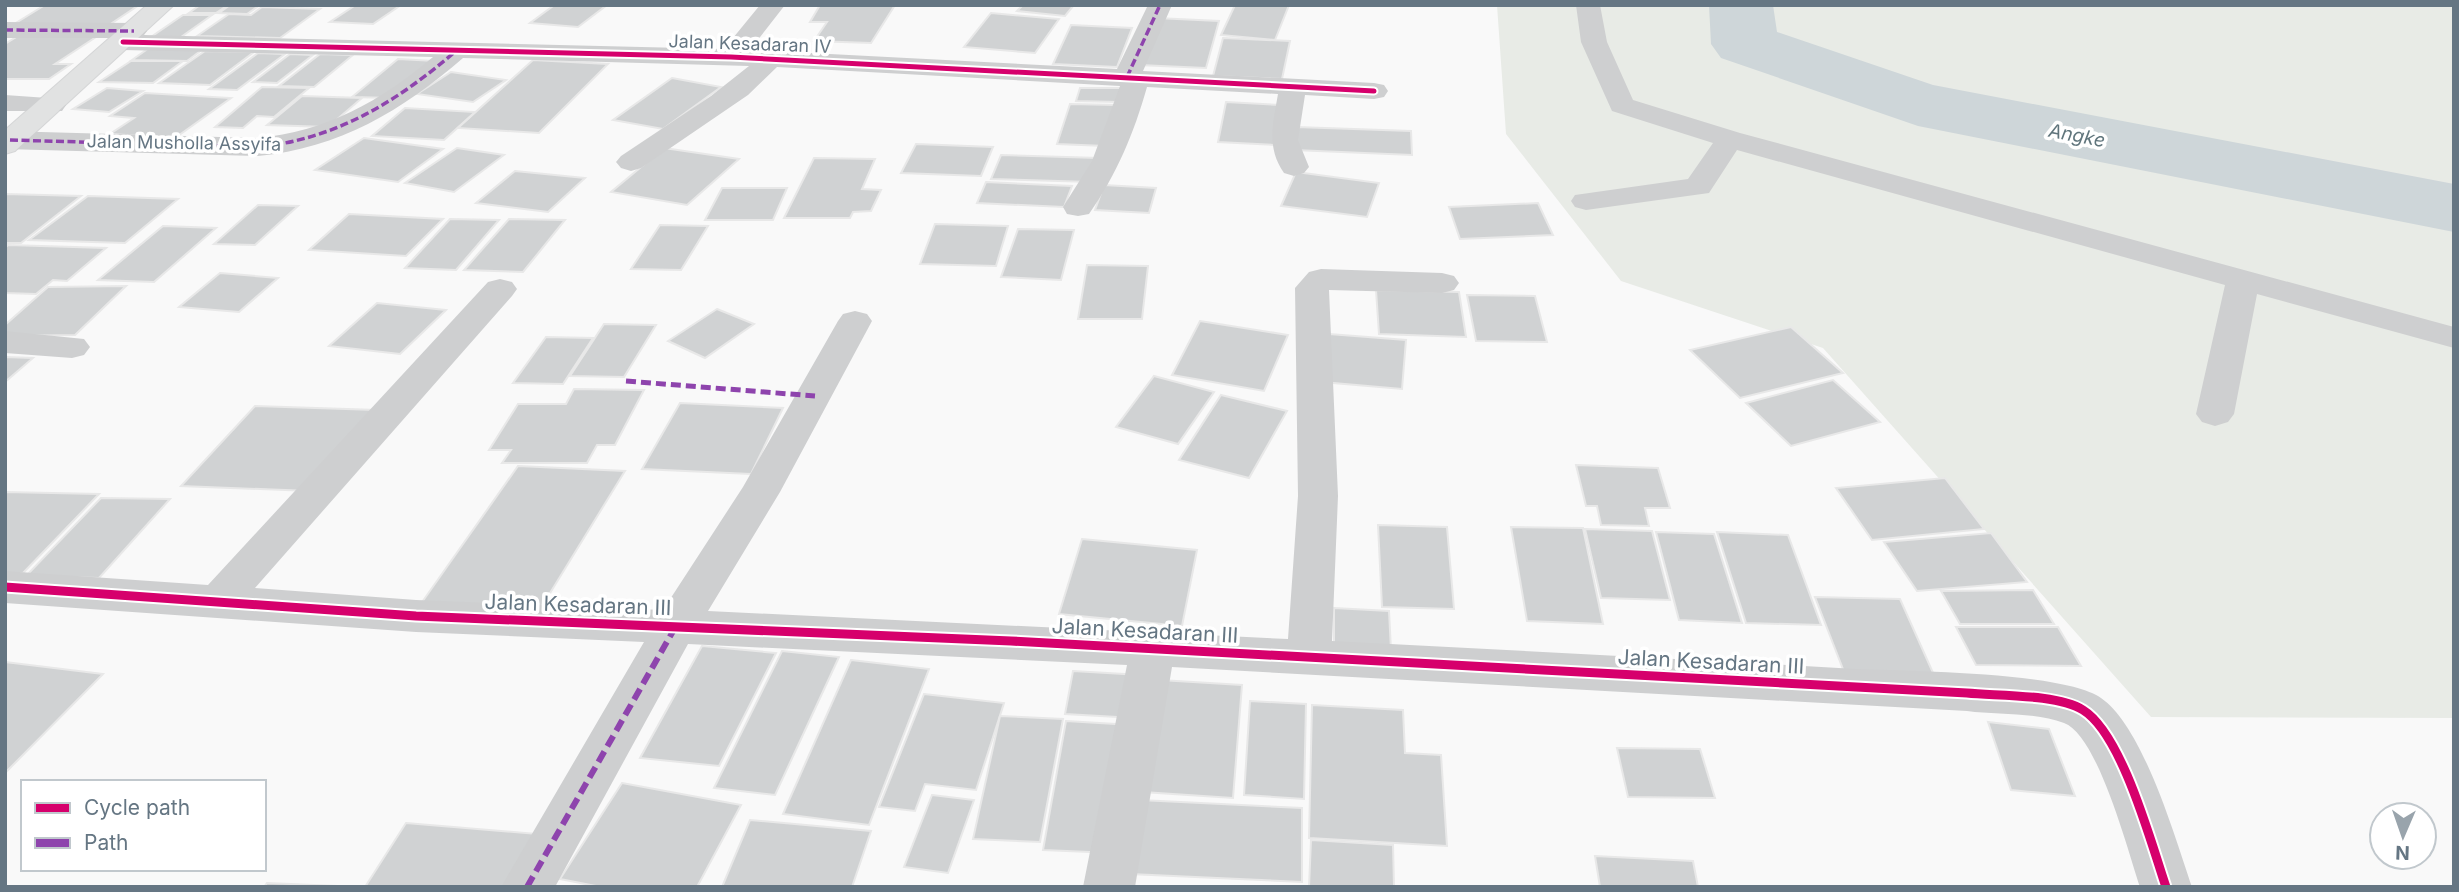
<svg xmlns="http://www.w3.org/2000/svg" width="2459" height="892" font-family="Inter,sans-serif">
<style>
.green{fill:#e8ebe6}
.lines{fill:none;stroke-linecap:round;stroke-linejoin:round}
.river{fill:#ced6d9;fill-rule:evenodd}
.building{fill:#d0d2d3;stroke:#e8e8e8;stroke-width:2}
.secondary-casing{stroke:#d5d6d7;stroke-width:2}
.minor{fill:#cecfd0;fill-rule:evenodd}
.secondary{fill:#e1e2e2;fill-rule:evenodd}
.quiet-far2{stroke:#8e44ad;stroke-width:3.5;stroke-dasharray:8 3.5;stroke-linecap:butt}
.quiet-far1{stroke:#8e44ad;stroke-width:5;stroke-dasharray:10 5;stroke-linecap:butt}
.quiet{stroke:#8e44ad;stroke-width:6;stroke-dasharray:12 6;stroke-linecap:butt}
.cycleway-far1-casing{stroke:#fff;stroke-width:9}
.cycleway-casing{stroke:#fff;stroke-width:13}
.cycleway-far1{stroke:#d6006c;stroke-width:5}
.cycleway{stroke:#d6006c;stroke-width:9}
.labels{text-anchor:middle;stroke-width:7;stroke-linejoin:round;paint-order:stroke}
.far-street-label{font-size:18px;fill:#657683;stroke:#fff}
.far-water-label{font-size:19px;font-style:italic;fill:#60757c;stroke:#fff}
.street-label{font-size:21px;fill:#657683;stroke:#fff}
</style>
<rect width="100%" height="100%" fill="#f9f9f9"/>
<polygon class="green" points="1497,5 2454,5 2454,718 2151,717 1823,348 1621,281 1506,134"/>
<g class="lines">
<polygon class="river" points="1709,5 1773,5 1777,32 1933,85 2454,184 2454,232 1918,126 1721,58 1711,44"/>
</g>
<g class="building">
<polygon points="45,5 139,5 106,27 11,26"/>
<polygon points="200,5 228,5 216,13 189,13"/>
<polygon points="230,5 260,5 247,14 219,13"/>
<polygon points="348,5 401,5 373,24 330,22 354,6"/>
<polygon points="547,5 607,5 578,27 530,23 553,6"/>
<polygon points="820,5 895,5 871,43 814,41 827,22 810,22"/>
<polygon points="1023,5 1074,5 1065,16 1017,11"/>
<polygon points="1235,5 1289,5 1275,40 1221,35"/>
<polygon points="262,7 320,9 280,38 197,36 229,14 251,15"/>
<polygon points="991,13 1059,19 1035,53 964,47"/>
<polygon points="183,15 212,15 181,37 151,37"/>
<polygon points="1156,18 1219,21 1206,68 1139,65"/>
<polygon points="1071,25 1132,28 1117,67 1053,64"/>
<polygon points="18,36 96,37 55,64 71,64 49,79 5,79 5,44"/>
<polygon points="1223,38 1290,41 1282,79 1213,76"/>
<polygon points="149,48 203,49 187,61 132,60"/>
<polygon points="205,51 254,52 210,85 159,83"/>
<polygon points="258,53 285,54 237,90 209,89"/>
<polygon points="290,54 313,55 277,83 253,82"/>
<polygon points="320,54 353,55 314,87 279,86"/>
<polygon points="398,59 436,61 393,98 352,97"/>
<polygon points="533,60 608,64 539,133 458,128"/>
<polygon points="131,61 183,61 153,83 99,82"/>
<polygon points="451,72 506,80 473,102 417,94"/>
<polygon points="672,78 721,87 663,129 613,120"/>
<polygon points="262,87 309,88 274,117 257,116 243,128 215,127"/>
<polygon points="107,88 143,91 109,112 73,109"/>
<polygon points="1080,88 1121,88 1119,102 1076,101"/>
<polygon points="145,93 231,98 175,138 110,134 134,118 110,116"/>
<polygon points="302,96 362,98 328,127 267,125"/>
<polygon points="1226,102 1281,105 1275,145 1218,142"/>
<polygon points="1070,104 1116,105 1105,146 1057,144"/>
<polygon points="405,108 475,112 444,140 372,136"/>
<polygon points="1296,127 1411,131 1412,155 1294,150"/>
<polygon points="364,138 443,149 398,182 315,170"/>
<polygon points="916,144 993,147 981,176 901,173"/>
<polygon points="457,148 504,155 454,192 405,183"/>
<polygon points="664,148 739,159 687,205 611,192"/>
<polygon points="1001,155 1099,158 1092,182 991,179"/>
<polygon points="814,158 875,159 862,189 881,190 871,211 853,212 850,218 784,218"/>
<polygon points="515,171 585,178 548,212 476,203"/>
<polygon points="1296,172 1379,183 1367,217 1281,206"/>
<polygon points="986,182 1072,186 1064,207 977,203"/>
<polygon points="1104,185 1156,188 1149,213 1095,210"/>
<polygon points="722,188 787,188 773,220 705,220"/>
<polygon points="5,194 81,196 21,243 5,243"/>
<polygon points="88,196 178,199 125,243 29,240"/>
<polygon points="1538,203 1553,235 1460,239 1449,207"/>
<polygon points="258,205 298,206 255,245 214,244"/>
<polygon points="349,214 443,219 406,256 309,250"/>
<polygon points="450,219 499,220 456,270 405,268"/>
<polygon points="509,219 565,220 523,272 464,270"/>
<polygon points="935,224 1008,226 996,266 920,264"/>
<polygon points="660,225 708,226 681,270 631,269"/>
<polygon points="163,226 216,228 154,282 98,280"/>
<polygon points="1018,229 1074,230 1061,280 1001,277"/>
<polygon points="8,245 106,248 67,281 53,280 36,294 5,293 5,248"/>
<polygon points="1087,265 1148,266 1142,319 1078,319"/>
<polygon points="220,273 278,278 239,312 179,307"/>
<polygon points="126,286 75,335 5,336 5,325 48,287"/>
<polygon points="1376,290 1459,292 1466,337 1379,334"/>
<polygon points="1467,295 1535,296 1547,342 1476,341"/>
<polygon points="377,303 446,310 400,354 329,346"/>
<polygon points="717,309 754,324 705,358 668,341"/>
<polygon points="1200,321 1288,335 1264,391 1172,375"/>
<polygon points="604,324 656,325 624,377 570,376"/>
<polygon points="1791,327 1843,373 1740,398 1690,350"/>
<polygon points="1329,334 1406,340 1402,389 1322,382"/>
<polygon points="546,337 593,338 563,384 513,383"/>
<polygon points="5,357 33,358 5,382"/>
<polygon points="1154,376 1214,392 1178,444 1116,427"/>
<polygon points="1833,380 1880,422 1791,446 1746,403"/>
<polygon points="574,389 644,390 615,445 597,445 587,463 502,463 511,450 489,450 518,404 566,404"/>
<polygon points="1221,395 1287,411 1249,478 1179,460"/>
<polygon points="680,403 783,408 751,474 642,469"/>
<polygon points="255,406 376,410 310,491 181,486"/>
<polygon points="1576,465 1658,468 1670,508 1645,508 1649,526 1601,525 1597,506 1586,506"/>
<polygon points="518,466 625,471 539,611 420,605"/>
<polygon points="1945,478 1984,529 1872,540 1836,488"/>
<polygon points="5,492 99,494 23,573 5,573"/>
<polygon points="101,498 170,499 99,578 26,576"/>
<polygon points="1378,525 1447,527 1454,609 1382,607"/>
<polygon points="1511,527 1583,528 1603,624 1527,621"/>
<polygon points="1585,529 1652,531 1670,600 1601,598"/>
<polygon points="1656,532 1714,534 1742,623 1679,620"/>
<polygon points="1717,532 1788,535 1821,625 1746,623"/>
<polygon points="1991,533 2027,582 1917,591 1884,542"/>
<polygon points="1082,539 1197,550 1182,626 1059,614"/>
<polygon points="2033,590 2054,624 1960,624 1941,591"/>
<polygon points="1815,597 1900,599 1938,684 1848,682"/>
<polygon points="1334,608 1389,611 1391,650 1334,647"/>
<polygon points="1956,627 2058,627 2081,666 1976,665"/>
<polygon points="702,646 776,653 719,766 640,758"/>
<polygon points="782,651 839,657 775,795 714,788"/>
<polygon points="851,660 929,669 869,825 783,814"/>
<polygon points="5,662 103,674 5,773"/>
<polygon points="1073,671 1141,675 1135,718 1065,714"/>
<polygon points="1160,680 1242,685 1233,798 1143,792"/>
<polygon points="924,694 1004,703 976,790 925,784 915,811 879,807"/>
<polygon points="1250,701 1306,704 1304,799 1244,795"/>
<polygon points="1312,705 1403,710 1405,753 1441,755 1447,846 1309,838"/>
<polygon points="1000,716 1063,719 1040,842 973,839"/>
<polygon points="1066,721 1132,725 1114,853 1043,850"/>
<polygon points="1988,722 2049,729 2075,796 2011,790"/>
<polygon points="1617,748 1700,749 1715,798 1628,797"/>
<polygon points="622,783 741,805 697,887 601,887 560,879"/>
<polygon points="932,795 974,800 948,873 904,867"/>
<polygon points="1140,800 1302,808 1302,882 1130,874"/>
<polygon points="750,820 871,831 852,887 722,887"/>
<polygon points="406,823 538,834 509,887 365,887"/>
<polygon points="1311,840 1393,845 1394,887 1309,887"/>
<polygon points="1595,856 1693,861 1698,887 1600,887"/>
<polygon points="267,883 361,887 264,887"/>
</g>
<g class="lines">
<defs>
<polygon id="secondary" points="147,5 174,5 15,151 5,154 5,130"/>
</defs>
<use href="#secondary" class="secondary-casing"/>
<g class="minor">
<path d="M 760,5 L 785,5 L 750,50 L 1117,69 L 1148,5 L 1172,5 L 1143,71 L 1374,83 L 1384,85 L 1388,91 L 1384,97 L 1374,99 L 1305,95 L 1298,140 L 1309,167 L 1304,173 L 1294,176 L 1284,173 C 1266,147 1273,123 1278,94 L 1147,87 C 1134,133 1117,174 1089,214 L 1078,216 L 1067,214 L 1063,207 L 1092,161 L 1120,86 L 777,67 L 748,95 L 641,168 L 631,171 L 621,168 L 616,162 L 621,156 L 711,96 L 749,66 L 463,58 C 402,111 339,148 258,156 L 5,149 L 5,131 L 258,138 C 325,132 381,101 433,57 L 123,50 L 114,47 L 110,42 L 113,38 L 5,38 L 5,22 L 134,23 L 143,26 L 147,31 L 144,35 L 724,49 Z"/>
<polygon points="1576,5 1600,5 1607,42 1633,100 1740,133 2454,327 2454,348 2257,294 2234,414 2228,422 2215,426 2202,422 2196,414 2225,285 1737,150 1709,193 1586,210 1575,207 1571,201 1575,195 1688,179 1713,143 1612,111 1581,42"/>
<polygon points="5,95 62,99 66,105 62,111 5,111"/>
<path d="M 1321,269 L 1442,273 L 1454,276 L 1459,283 L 1454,290 L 1442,293 L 1329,290 L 1338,496 L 1332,641 C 1507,650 1681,659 1856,669 C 1907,671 2064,672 2101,698 C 2144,728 2175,838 2192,887 L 2140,887 C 2128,852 2098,735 2064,723 C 2035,712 1997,715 1967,711 L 1172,667 L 1135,887 L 1083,887 L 1127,665 L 688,644 L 555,887 L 501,887 L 644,642 L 416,632 L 5,603 L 5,571 L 208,585 L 488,282 L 500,279 L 512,282 L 517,289 L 512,296 L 255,588 L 416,600 L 663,610 L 743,487 L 838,321 L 843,314 L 855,311 L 867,314 L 872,321 L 780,492 L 708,611 L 1288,639 L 1298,496 L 1295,288 L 1309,272 Z"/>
<polygon points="5,331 84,339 90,347 84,355 72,358 5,353"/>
</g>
<use href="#secondary" class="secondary"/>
<g class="quiet-far2">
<polyline points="5,30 134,31"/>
<polyline points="1127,77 1160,5"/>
<path d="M 10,140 L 258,147 C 337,139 398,101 457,50"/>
</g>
<polyline class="quiet-far1" points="626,381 815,396"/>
<polyline class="quiet" points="527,887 676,626"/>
<defs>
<polyline id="cycleway-far1" points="123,42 731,57 1374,91"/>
<path id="cycleway" d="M 5,587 L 416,616 L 1011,641 L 1967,693 C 1998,696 2057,694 2083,710 C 2122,734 2151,843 2166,887"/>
</defs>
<use href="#cycleway-far1" class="cycleway-far1-casing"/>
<use href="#cycleway" class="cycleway-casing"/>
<use href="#cycleway-far1" class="cycleway-far1"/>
<use href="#cycleway" class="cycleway"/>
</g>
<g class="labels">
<g class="far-street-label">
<text transform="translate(750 44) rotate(2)" y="6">Jalan Kesadaran IV</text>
<text transform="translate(184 143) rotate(1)" y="6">Jalan Musholla Assyifa</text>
</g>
<g class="far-water-label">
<text transform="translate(2077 135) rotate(11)" y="7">Angke</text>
</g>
<g class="street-label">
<text transform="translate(578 605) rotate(2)" y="7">Jalan Kesadaran III</text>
<text transform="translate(1145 631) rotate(3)" y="7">Jalan Kesadaran III</text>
<text transform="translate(1711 662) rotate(3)" y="7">Jalan Kesadaran III</text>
</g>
</g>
<rect width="2459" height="892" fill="none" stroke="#657683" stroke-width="14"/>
<rect x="21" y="780" width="245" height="91" fill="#ffffff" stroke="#c1c8cd" stroke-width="2"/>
<rect x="35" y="803" width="35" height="10" fill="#d6006c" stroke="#c1c8cd" stroke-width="2"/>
<text x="84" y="815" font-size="21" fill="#657683">Cycle path</text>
<rect x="35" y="838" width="35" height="10" fill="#8e44ad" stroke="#c1c8cd" stroke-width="2"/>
<text x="84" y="850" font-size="21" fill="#657683">Path</text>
<g transform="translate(2403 836) rotate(182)"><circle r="33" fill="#ffffff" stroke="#c1c8cd" stroke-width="2"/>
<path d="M0-5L12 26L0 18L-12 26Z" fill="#99a4ac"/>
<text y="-10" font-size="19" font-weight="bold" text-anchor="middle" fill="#657683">N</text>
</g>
</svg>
